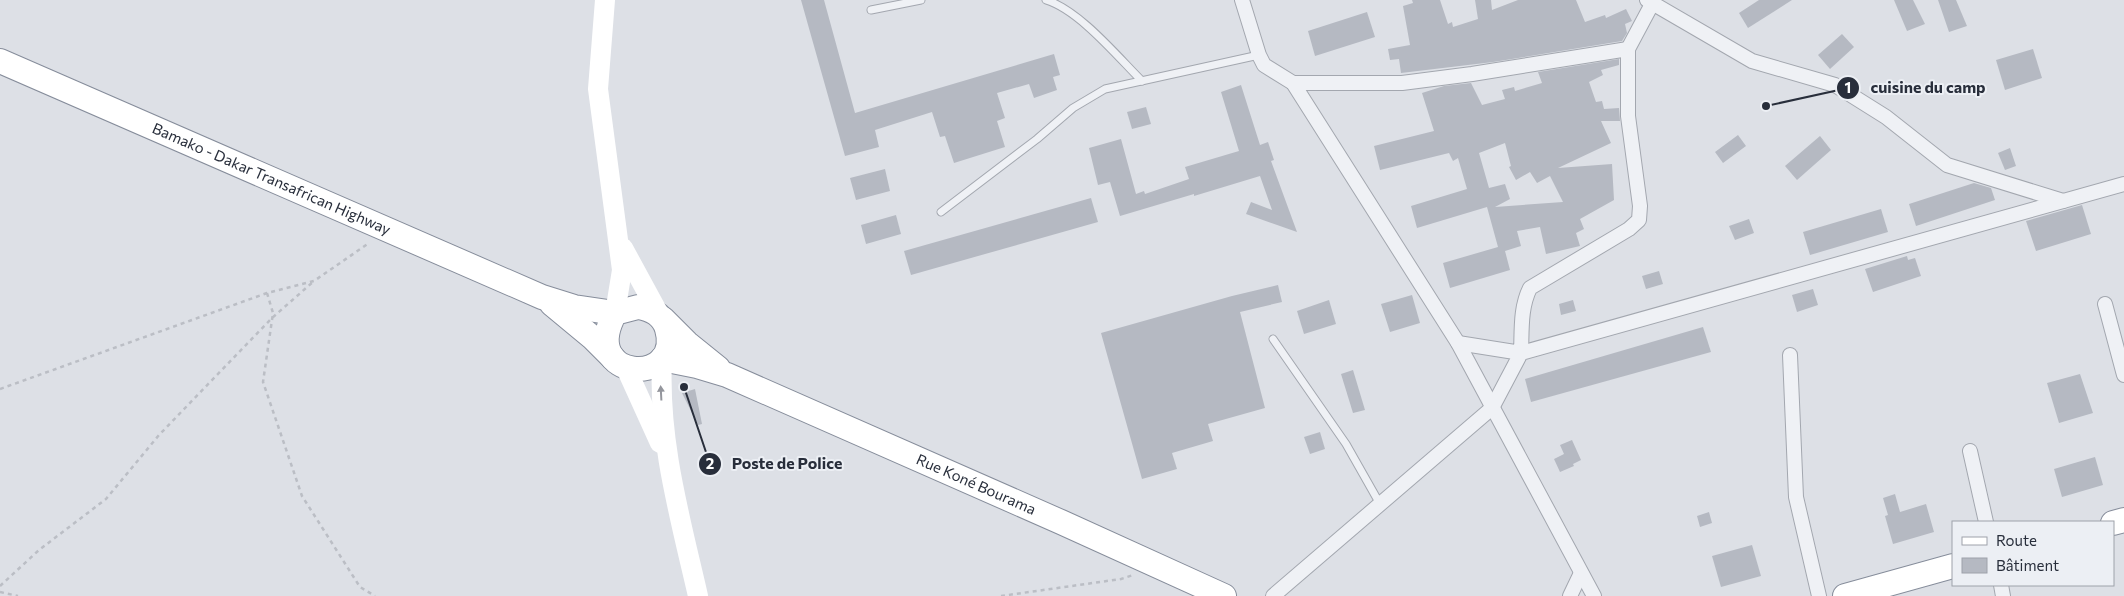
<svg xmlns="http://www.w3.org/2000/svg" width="2124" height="596" font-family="Commissioner,sans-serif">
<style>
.building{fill:#b5b9c2;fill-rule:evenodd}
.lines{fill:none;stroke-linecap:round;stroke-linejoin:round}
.service-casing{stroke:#a3a7af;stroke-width:9}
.minor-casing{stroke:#a3a7af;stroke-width:16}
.trunk-casing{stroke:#868d9b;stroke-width:26}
.path{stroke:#bbbec5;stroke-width:2.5;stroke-dasharray:4 4;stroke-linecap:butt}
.service{stroke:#eff1f5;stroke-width:7}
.minor{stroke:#eff1f5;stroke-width:14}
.secondary{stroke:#fff;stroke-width:20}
.trunk{stroke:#fff;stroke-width:24}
.oneway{fill:#94969d}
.labels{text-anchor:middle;stroke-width:4;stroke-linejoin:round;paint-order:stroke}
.street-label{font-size:15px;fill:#282e3b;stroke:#eceff4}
.leader{fill:none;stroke:#282e3b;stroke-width:2}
.callout-dot{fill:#282e3b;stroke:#eceff4;stroke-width:2}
.mark-label{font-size:15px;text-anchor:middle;font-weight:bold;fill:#fff}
.callout-label{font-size:16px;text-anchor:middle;font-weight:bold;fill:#282e3b;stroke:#eceff4;stroke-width:4;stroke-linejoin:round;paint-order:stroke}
</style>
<rect width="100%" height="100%" fill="#dde0e6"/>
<g class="building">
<polygon points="801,0 824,0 855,113 1054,54 1060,75 1053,77 1057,90 1034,98 1029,84 997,93 1005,118 997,121 1005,147 954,163 945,136 940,137 932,112 875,130 879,147 845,156"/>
<polygon points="1412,0 1440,0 1448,24 1452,22 1453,27 1478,19 1475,0 1491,0 1492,10 1518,0 1576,0 1585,22 1605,15 1606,18 1626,9 1632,21 1625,24 1627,33 1622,41 1493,62 1401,73 1399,59 1390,60 1388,49 1410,45 1403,6 1413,3"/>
<polygon points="1759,0 1792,0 1748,28 1739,13"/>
<polygon points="1894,0 1913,0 1925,24 1907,31"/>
<polygon points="1938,0 1956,0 1967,26 1949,32"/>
<polygon points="1367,12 1375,37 1315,56 1308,31"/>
<polygon points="1842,34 1854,47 1830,69 1818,55"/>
<polygon points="2033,49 2042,78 2005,90 1996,60"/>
<path d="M 1619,59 L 1619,65 L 1601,70 L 1603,75 L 1589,82 L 1596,102 L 1602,101 L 1604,109 L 1619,108 L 1620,121 L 1601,121 L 1611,143 L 1558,168 L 1612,164 L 1614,200 L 1580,219 L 1584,229 L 1576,233 L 1580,246 L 1546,254 L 1540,227 L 1517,231 L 1521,246 L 1505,251 L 1510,270 L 1450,288 L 1443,263 L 1498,247 L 1487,207 L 1417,228 L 1411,206 L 1467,189 L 1458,158 L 1453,161 L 1449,153 L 1380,170 L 1374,146 L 1434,131 L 1422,93 L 1444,86 L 1471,83 L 1482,105 L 1505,99 L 1502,90 L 1514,87 L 1515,91 L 1542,83 L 1538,72 ZM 1505,143 L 1511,166 L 1509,167 L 1516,180 L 1530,172 L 1537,183 L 1550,176 L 1563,202 L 1495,207 L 1510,199 L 1505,184 L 1489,188 L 1479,153 Z"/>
<polygon points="1241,85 1260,145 1268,142 1274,160 1271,161 1297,232 1246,214 1251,202 1272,210 1260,176 1194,196 1194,194 1120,216 1110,182 1098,185 1089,148 1121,139 1136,194 1144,191 1145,194 1189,179 1185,167 1239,151 1221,92"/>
<polygon points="1146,107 1151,124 1132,129 1127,112"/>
<polygon points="1738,135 1746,146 1723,163 1715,152"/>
<polygon points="1820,136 1831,150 1797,180 1785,166"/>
<polygon points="2010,148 2016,166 2005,170 1998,153"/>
<polygon points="885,169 890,191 856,200 850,178"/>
<polygon points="1974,183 1991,188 1995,200 1916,226 1909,204"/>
<polygon points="1091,198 1098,222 911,275 904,251"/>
<polygon points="2082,205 2091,234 2036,251 2026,221"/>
<polygon points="1881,209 1888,232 1810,255 1803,232"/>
<polygon points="896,215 901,234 866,244 861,225"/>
<polygon points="1749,219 1754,233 1735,240 1729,226"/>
<polygon points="1907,256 1908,260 1915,258 1921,276 1873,292 1865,269"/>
<polygon points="1659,271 1663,284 1646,289 1642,276"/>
<polygon points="1278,285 1282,302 1240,312 1265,408 1208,424 1213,441 1172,453 1177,469 1142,479 1101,333 1232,296"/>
<polygon points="1813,289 1818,305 1797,312 1792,295"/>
<polygon points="1412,295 1420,323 1390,332 1381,304"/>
<polygon points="1329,300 1336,324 1304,334 1297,311"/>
<polygon points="1573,300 1576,311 1561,315 1559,304"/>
<polygon points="1703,327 1711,352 1531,402 1525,379"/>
<polygon points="1353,370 1365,410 1353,413 1341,374"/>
<polygon points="2080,374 2093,413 2059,423 2047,383"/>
<polygon points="695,389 702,424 698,425 682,393"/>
<polygon points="1320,432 1325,449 1310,454 1304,437"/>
<polygon points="1572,440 1581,460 1573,464 1574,466 1560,472 1554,459 1564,454 1560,445"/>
<polygon points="2095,457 2103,485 2062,497 2054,469"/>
<polygon points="1895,494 1900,512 1926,504 1934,532 1893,544 1885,516 1888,515 1883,498"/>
<polygon points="1709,512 1712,523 1700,527 1697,516"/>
<polygon points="1752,545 1761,576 1721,587 1712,556"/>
</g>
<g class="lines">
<defs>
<g id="service">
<path d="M 1046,0 C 1079,10 1117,56 1142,81"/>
<polyline points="871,10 921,0"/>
<polyline points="941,212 1037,139 1073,108 1105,89 1259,55"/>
<polyline points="1273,339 1346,444 1380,504"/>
</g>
<g id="minor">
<polyline points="1242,0 1259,55 1264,65 1293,83 1458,343 1594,596"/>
<polyline points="1647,0 1752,61 1835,85 1886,117 1947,165 2063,201"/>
<polyline points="1293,83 1402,83 1472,74 1628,49"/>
<polyline points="2105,304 2124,375"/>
<path d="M 1458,343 L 1521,353 C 1522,331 1520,308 1530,288 L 1629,229 L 1639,220 L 1640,206 L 1628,116 L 1628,49 L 1652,4"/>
<polyline points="1790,355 1796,497 1819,596"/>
<polyline points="1970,451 1986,522"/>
<polyline points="2001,585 2003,596"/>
<polyline points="1273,596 1492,408 1521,353 2124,184"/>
<polyline points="1570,596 1581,573"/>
</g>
<g id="trunk">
<path id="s1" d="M 0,61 L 542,297 L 574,307 L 615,313"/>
<polyline points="552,304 593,338 613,358"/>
<path d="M 638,307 C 651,309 663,315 667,329 C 684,387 577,382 615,313 Z"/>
<polyline points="663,319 687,343 718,368"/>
<path id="s2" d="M 662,359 L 697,366 L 727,375 L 1061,522 L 1224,596"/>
<polyline points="2113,523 2124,520"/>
<polyline points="1845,596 1953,566"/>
</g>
</defs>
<use href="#service" class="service-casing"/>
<use href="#minor" class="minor-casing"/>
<use href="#trunk" class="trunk-casing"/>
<g class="path">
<polyline points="267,293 273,313 263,382 302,496 360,587 375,596"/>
<polyline points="0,389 267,293 314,281 369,243"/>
<polyline points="0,586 39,550 106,499 159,435 272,318 314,281"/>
<polyline points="0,592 18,596"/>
<polyline points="1001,596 1121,579 1133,575"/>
</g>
<use href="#service" class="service"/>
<use href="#minor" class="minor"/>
<g class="secondary">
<polyline points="605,0 598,89 622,270 615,313"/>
<polyline points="623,248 660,316"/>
<path d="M 662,359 C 658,441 680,517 698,596"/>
<polyline points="626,368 660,443"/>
</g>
<use href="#trunk" class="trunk"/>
</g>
<defs><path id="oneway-solid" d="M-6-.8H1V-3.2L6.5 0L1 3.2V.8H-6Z" transform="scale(1.25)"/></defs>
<use class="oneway" href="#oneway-solid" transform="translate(661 393) rotate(-93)"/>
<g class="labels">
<g class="street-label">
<text dy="5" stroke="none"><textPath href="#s1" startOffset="296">Bamako - Dakar Transafrican Highway</textPath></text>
<text dy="5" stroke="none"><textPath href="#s2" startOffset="339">Rue Koné Bourama</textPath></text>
</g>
</g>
<path class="leader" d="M1766 106L1848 88M684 387L710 464"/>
<g class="callout-dot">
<circle cx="1766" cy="106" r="5"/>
<circle cx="684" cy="387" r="5"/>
<circle cx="1848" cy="88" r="12"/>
<circle cx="710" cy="464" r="12"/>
</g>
<g class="mark-label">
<text x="1848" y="93">1</text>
<text x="710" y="469">2</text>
</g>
<g class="callout-label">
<text x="1928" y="93">cuisine du camp</text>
<text x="787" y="469">Poste de Police</text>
</g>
<rect x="1952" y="521" width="162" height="65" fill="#eceff4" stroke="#9ea2aa"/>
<rect x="1962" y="537" width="25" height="8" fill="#ffffff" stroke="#9ea2aa"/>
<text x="1996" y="546" font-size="15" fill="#282e3b">Route</text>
<rect x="1962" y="558" width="25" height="15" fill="#b5b9c2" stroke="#9ea2aa"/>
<text x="1996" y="571" font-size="15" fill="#282e3b">Bâtiment</text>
</svg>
